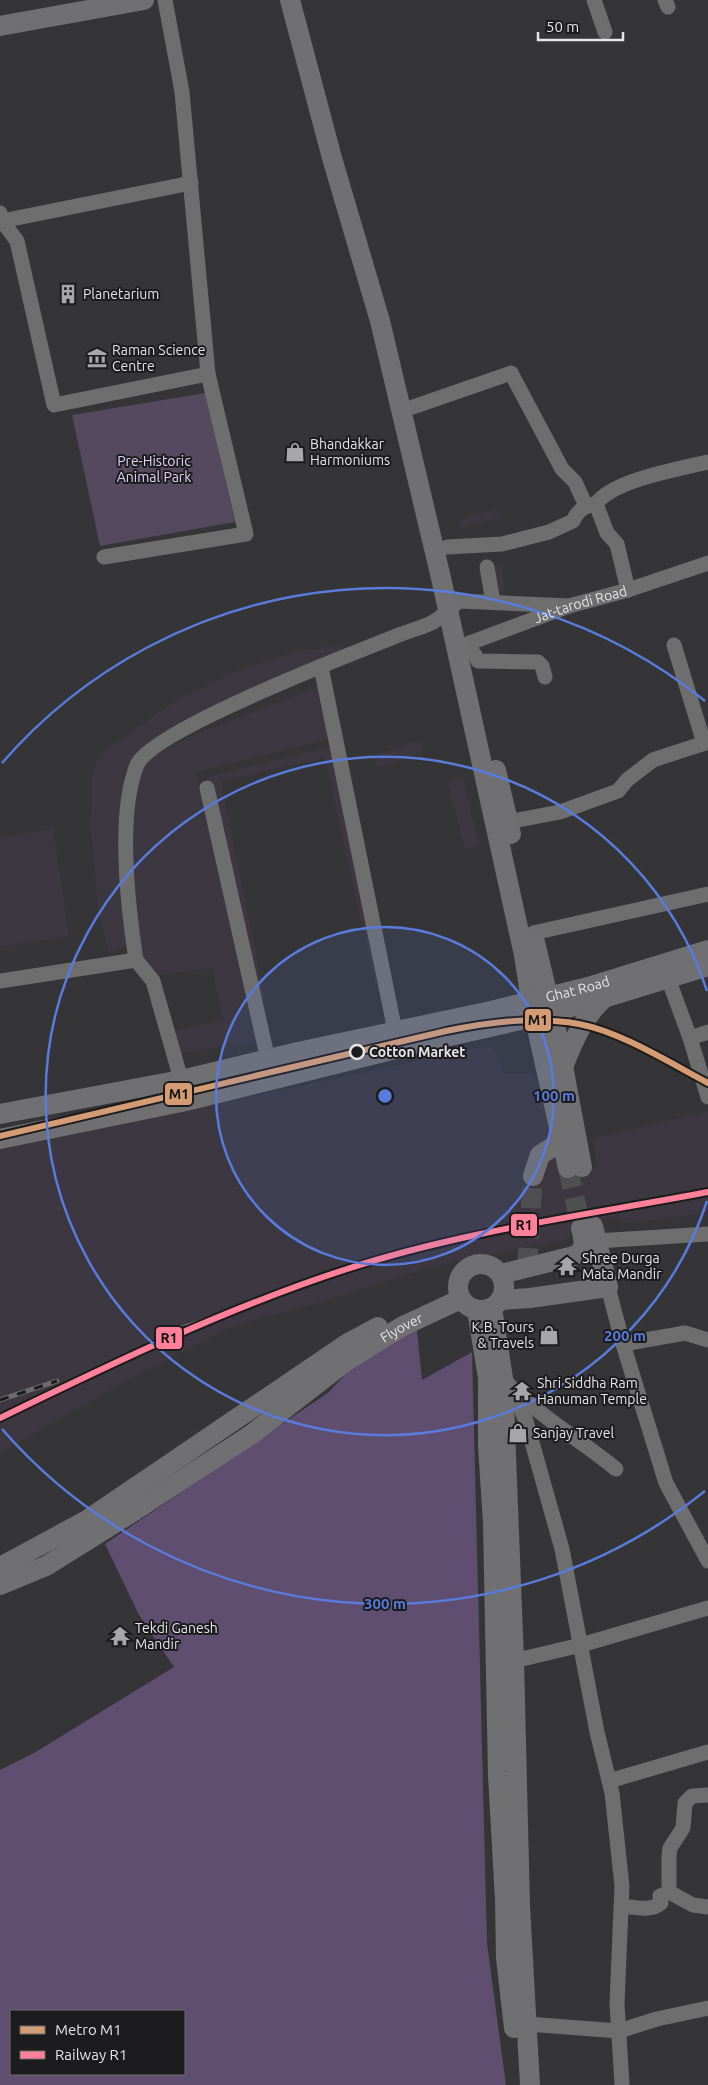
<svg xmlns="http://www.w3.org/2000/svg" width="708" height="2085" font-family="Ubuntu,sans-serif">
<style>
.built{fill:#3c3741}
.green{fill:#54495f}
.forest{fill:#5f4e6f;fill-rule:evenodd}
.lines{fill:none;stroke-linecap:round;stroke-linejoin:round}
.major-tunnel{stroke:#4f4e51;stroke-width:20;stroke-dasharray:20 10;stroke-linecap:butt}
.minor{stroke:#6f6e6f;stroke-width:15}
.major{stroke:#706f71;stroke-width:20}
.rail-casing{stroke:#6c6b6d;stroke-width:5}
.rail{stroke:#1c1b1d;stroke-width:3;stroke-dasharray:9;stroke-linecap:butt}
.rail-1-casing{stroke:#1c1b1d;stroke-width:10}
.rail-1{stroke:#ff8098;stroke-width:6}
.metro-1-casing{stroke:#1c1b1d;stroke-width:10}
.metro-1{stroke:#d39c74;stroke-width:6}
.ring{fill:none;stroke:#597bdc;stroke-width:2.5}
.stop-dot{fill:#1c1b1d;stroke:#e5e4e7;stroke-width:2.5}
.labels{text-anchor:middle;stroke-width:4;stroke-linejoin:round;paint-order:stroke}
.poi-label{font-size:14px;fill:#e5e4e7;stroke:#1c1b1d;text-anchor:start}
.park-label{font-size:14px;fill:#e4d1f8;stroke:#1c1b1d}
.street-label{font-size:14px;fill:#e5e4e7;stroke:#1c1b1d}
.stop-label{font-size:14px;font-weight:bold;fill:#e5e4e7;stroke:#1c1b1d;text-anchor:start}
.centre{fill:#597bdc;stroke:#1c1b1d;stroke-width:2.5}
.ring-label{font-size:15px;text-anchor:middle;font-weight:bold;fill:#597bdc;stroke:#1c1b1d;stroke-width:4;stroke-linejoin:round;paint-order:stroke}
.line-badge{stroke:#1c1b1d;stroke-width:2}
.pale-badge-label{font-size:14px;text-anchor:middle;font-weight:bold;fill:#111}
</style>
<rect width="100%" height="100%" fill="#353437"/>
<g class="built">
<polygon points="496,509 501,517 462,528 459,520"/>
<polygon points="502,565 505,592 495,594 490,567"/>
<polygon points="342,645 345,656 140,756 125,774 117,831 126,947 108,952 98,907 91,832 92,774 100,754 178,699 239,670 298,651"/>
<polygon points="323,685 332,738 196,772 241,963 257,1041 179,1053 174,1031 223,1020 212,968 155,976 137,960 129,886 135,788 144,761 195,734"/>
<polygon points="419,740 423,753 377,768 374,756"/>
<polygon points="333,746 382,983 375,984 325,758 221,781 265,998 259,1000 207,777"/>
<polygon points="463,778 479,845 465,849 447,782"/>
<polygon points="53,828 69,936 0,947 0,838"/>
<polygon points="493,1045 503,1073 530,1073 544,1086 569,1170 597,1167 593,1139 708,1111 708,1213 627,1223 614,1217 581,1224 565,1240 431,1267 317,1303 233,1326 132,1378 0,1453 0,1149"/>
</g>
<polygon class="green" points="205,393 235,522 100,546 72,415"/>
<path class="forest" d="M 416,1321 L 422,1380 L 472,1352 L 487,1943 L 506,2085 L 0,2085 L 0,1770 L 34,1753 L 174,1667 L 139,1615 L 105,1544 L 329,1392 L 365,1353 ZM 11,2011 L 184,2011 L 184,2074 L 11,2074 Z"/>
<g class="lines">
<g class="major-tunnel">
<polyline points="568,1168 581,1228"/>
<polyline points="527,1268 533,1176"/>
</g>
<g class="minor">
<polyline points="594,0 605,32"/>
<polyline points="665,0 668,7"/>
<polyline points="0,213 2,221 17,241 54,405 208,374"/>
<polyline points="2,221 191,183"/>
<polyline points="413,407 511,373 562,469 575,482 586,506"/>
<path d="M 596,504 C 613,480 679,469 708,462"/>
<path d="M 447,547 L 502,544 L 549,532 L 573,521 C 578,510 584,506 596,504 L 607,533 L 617,544 L 628,590"/>
<polyline points="104,557 246,534 208,374 182,92 165,0"/>
<polyline points="487,567 493,602"/>
<polyline points="466,645 475,655 478,661 538,662 542,666 545,677"/>
<polyline points="674,645 704,743"/>
<path id="s1" d="M 456,648 L 569,606 L 628,590 L 708,563"/>
<polyline points="321,667 395,1031"/>
<polyline points="207,788 270,1069"/>
<polyline points="508,822 560,812 618,791 627,780 653,760 708,742"/>
<polyline points="533,933 708,894"/>
<path d="M 136,960 C 128,907 117,814 137,765 C 151,731 351,654 394,637 C 405,632 418,629 429,624 C 440,620 450,608 459,601 L 569,606"/>
<polyline points="668,978 690,1038"/>
<polyline points="0,981 136,960 153,981 184,1090"/>
<polyline points="708,1032 690,1038 708,1097"/>
<polyline points="596,1241 708,1234"/>
<polyline points="608,1287 623,1344 666,1483 708,1561"/>
<polyline points="623,1344 685,1333 708,1340"/>
<polyline points="501,1378 503,1378 511,1387 526,1421 562,1549 597,1732 612,1793 622,1886 617,2003 622,2085"/>
<path d="M 516,1392 C 547,1421 583,1442 616,1469"/>
<polyline points="505,1663 581,1645 708,1608"/>
<polyline points="609,1781 708,1752"/>
<polyline points="669,1892 669,1856 670,1848 683,1828 685,1803 692,1796 708,1795"/>
<path d="M 621,1906 C 633,1907 651,1912 661,1903 L 660,1896 L 669,1892 L 693,1905 L 708,1907"/>
<polyline points="518,2026 527,2024 619,2031 657,2019 708,2008"/>
</g>
<g class="major">
<polyline points="290,0 332,158 380,321 441,578 524,955 531,1001 568,1168"/>
<polyline points="0,26 144,0"/>
<polyline points="496,770 511,834"/>
<polyline points="534,938 557,1034 582,1167"/>
<path d="M 563,1067 C 573,1042 583,1017 604,998"/>
<path id="s2" d="M 0,1114 L 181,1080 L 298,1052 L 491,1011 L 588,987 L 708,950"/>
<polyline points="0,1139 186,1101 436,1039 534,1017 604,998 708,966"/>
<polyline points="533,1176 540,1155 562,1141"/>
<circle cx="481" cy="1287" r="23"/>
<path d="M 501,1274 L 574,1256 C 587,1249 584,1241 581,1228"/>
<polyline points="501,1300 530,1298 608,1287 593,1226"/>
<polyline points="492,1308 503,1378 514,1660 520,1906 530,2085"/>
<polyline points="477,1310 488,1378 488,1446 493,1523 498,1776 505,1900 506,1958 514,2028"/>
<polyline points="0,1567 87,1520 348,1343 378,1327"/>
<path id="s3" d="M 0,1585 L 46,1566 L 131,1513 L 252,1434 L 345,1362 L 375,1343 L 403,1326 L 461,1299"/>
</g>
<defs>
<g id="rail">
<polyline points="160,1335 239,1309"/>
<polyline points="0,1400 57,1381"/>
</g>
</defs>
<use href="#rail" class="rail-casing"/>
<use href="#rail" class="rail"/>
<defs>
<path id="rail-1" d="M 0,1418 C 113,1363 227,1308 347,1269 C 463,1231 588,1215 708,1192"/>
</defs>
<use href="#rail-1" class="rail-1-casing"/>
<use href="#rail-1" class="rail-1"/>
<defs>
<path id="metro-1" d="M 0,1136 L 446,1031 C 490,1022 534,1016 579,1024 C 621,1032 670,1063 708,1083"/>
</defs>
<use href="#metro-1" class="metro-1-casing"/>
<use href="#metro-1" class="metro-1"/>
</g>
<circle cx="385" cy="1096" r="169" fill="#597bdc" fill-opacity=".12"/>
<g class="ring">
<circle cx="385" cy="1096" r="169"/>
<path d="M707 1201A339 339 0 1 1 707 991"/>
<path d="M705 1491A508 508 0 0 1 2 1429M2 763A508 508 0 0 1 705 701"/>
</g>
<defs>
<symbol id="building-bare" viewBox="-9 -9 18 18"><path d="M-4-6H4V6H1V3H-1V6H-4ZM-2.5-4.3h1.7v1.8h-1.7ZM.8-4.3h1.7v1.8H.8ZM-2.5-1h1.7V.8h-1.7ZM.8-1h1.7V.8H.8Z" fill="#a7a6a9" stroke="#1c1b1d" stroke-width="2.5" paint-order="stroke"/></symbol>
<symbol id="museum-bare" viewBox="-9 -9 18 18"><path d="M0-6L6-3V-2H-6V-3ZM-5-1h2V3h-2ZM-1-1h2V3h-2ZM3-1h2V3H3ZM-6 4H6V6H-6Z" fill="#a7a6a9" stroke="#1c1b1d" stroke-width="2.5" paint-order="stroke"/></symbol>
<symbol id="shop-bare" viewBox="-9 -9 18 18"><path d="M-5-2.5h2.3a2.7 3.5 0 0 1 5.4 0H5L5.5 6h-11ZM-1.5-2.5h3a1.5 2.3 0 0 0-3 0Z" fill="#a7a6a9" stroke="#1c1b1d" stroke-width="2.5" paint-order="stroke"/></symbol>
<symbol id="temple-bare" viewBox="-9 -9 18 18"><path d="M0-6L5-2H3V0L6.5 2.5H4V6H1.5V3h-3V6H-4V2.5H-6.5L-3 0V-2H-5Z" fill="#a7a6a9" stroke="#1c1b1d" stroke-width="2.5" paint-order="stroke"/></symbol>
</defs>
<g fill-rule="evenodd">
<use href="#building-bare" x="54" y="280" width="28" height="28"/>
<use href="#museum-bare" x="83" y="344" width="28" height="28"/>
<use href="#shop-bare" x="281" y="438" width="28" height="28"/>
<use href="#temple-bare" x="553" y="1252" width="28" height="28"/>
<use href="#shop-bare" x="535" y="1321" width="28" height="28"/>
<use href="#temple-bare" x="508" y="1377" width="28" height="28"/>
<use href="#shop-bare" x="504" y="1419" width="28" height="28"/>
<use href="#temple-bare" x="106" y="1622" width="28" height="28"/>
</g>
<circle class="stop-dot" cx="357" cy="1052" r="7"/>
<g class="labels">
<g class="poi-label">
<text x="83" y="299">Planetarium</text>
<text x="112" y="355">Raman Science<tspan x="112" dy="16">Centre</tspan></text>
<text x="310" y="449">Bhandakkar<tspan x="310" dy="16">Harmoniums</tspan></text>
<text x="582" y="1263">Shree Durga<tspan x="582" dy="16">Mata Mandir</tspan></text>
<text x="534" y="1332" text-anchor="end">K.B. Tours<tspan x="534" dy="16">&amp; Travels</tspan></text>
<text x="537" y="1388">Shri Siddha Ram<tspan x="537" dy="16">Hanuman Temple</tspan></text>
<text x="533" y="1438">Sanjay Travel</text>
<text x="135" y="1633">Tekdi Ganesh<tspan x="135" dy="16">Mandir</tspan></text>
</g>
<g class="park-label">
<text x="154" y="466">Pre-Historic<tspan x="154" dy="16">Animal Park</tspan></text>
</g>
<g class="street-label">
<text dy="5" stroke="none"><textPath href="#s1" startOffset="132">Jat-tarodi Road</textPath></text>
<text dy="5" stroke="none"><textPath href="#s2" startOffset="591">Ghat Road</textPath></text>
<text dy="5" stroke="none"><textPath href="#s3" startOffset="478">Flyover</textPath></text>
</g>
<g class="stop-label">
<text x="369" y="1057">Cotton Market</text>
</g>
</g>
<circle cx="385" cy="1096" r="8" class="centre"/>
<g class="ring-label">
<text x="554" y="1101">100 m</text>
<text x="625" y="1341">200 m</text>
<text x="385" y="1609">300 m</text>
</g>
<g class="line-badge">
<rect x="524" y="1008" width="28" height="24" rx="5" fill="#d39c74"/>
<rect x="164" y="1082" width="29" height="24" rx="5" fill="#d39c74"/>
<rect x="510" y="1213" width="28" height="24" rx="5" fill="#ff8098"/>
<rect x="155" y="1326" width="28" height="24" rx="5" fill="#ff8098"/>
</g>
<g class="pale-badge-label">
<text x="538" y="1025">M1</text>
<text x="179" y="1099">M1</text>
<text x="524" y="1230">R1</text>
<text x="169" y="1343">R1</text>
</g>
<rect x="10" y="2010" width="175" height="65" fill="#1c1b1d" stroke="#6c6b6e"/>
<rect x="20" y="2026" width="25" height="8" fill="#d39c74" stroke="#6c6b6e"/>
<text x="55" y="2035" font-size="15" fill="#e5e4e7">Metro M1</text>
<rect x="20" y="2051" width="25" height="8" fill="#ff8098" stroke="#6c6b6e"/>
<text x="55" y="2060" font-size="15" fill="#e5e4e7">Railway R1</text>
<path d="M538 32v8h85v-8" fill="none" stroke="#e5e4e7" stroke-width="2.5"/>
<text x="546" y="32" font-size="15" fill="#e5e4e7" stroke="#1c1b1d" stroke-width="4" paint-order="stroke">50 m</text>
</svg>
